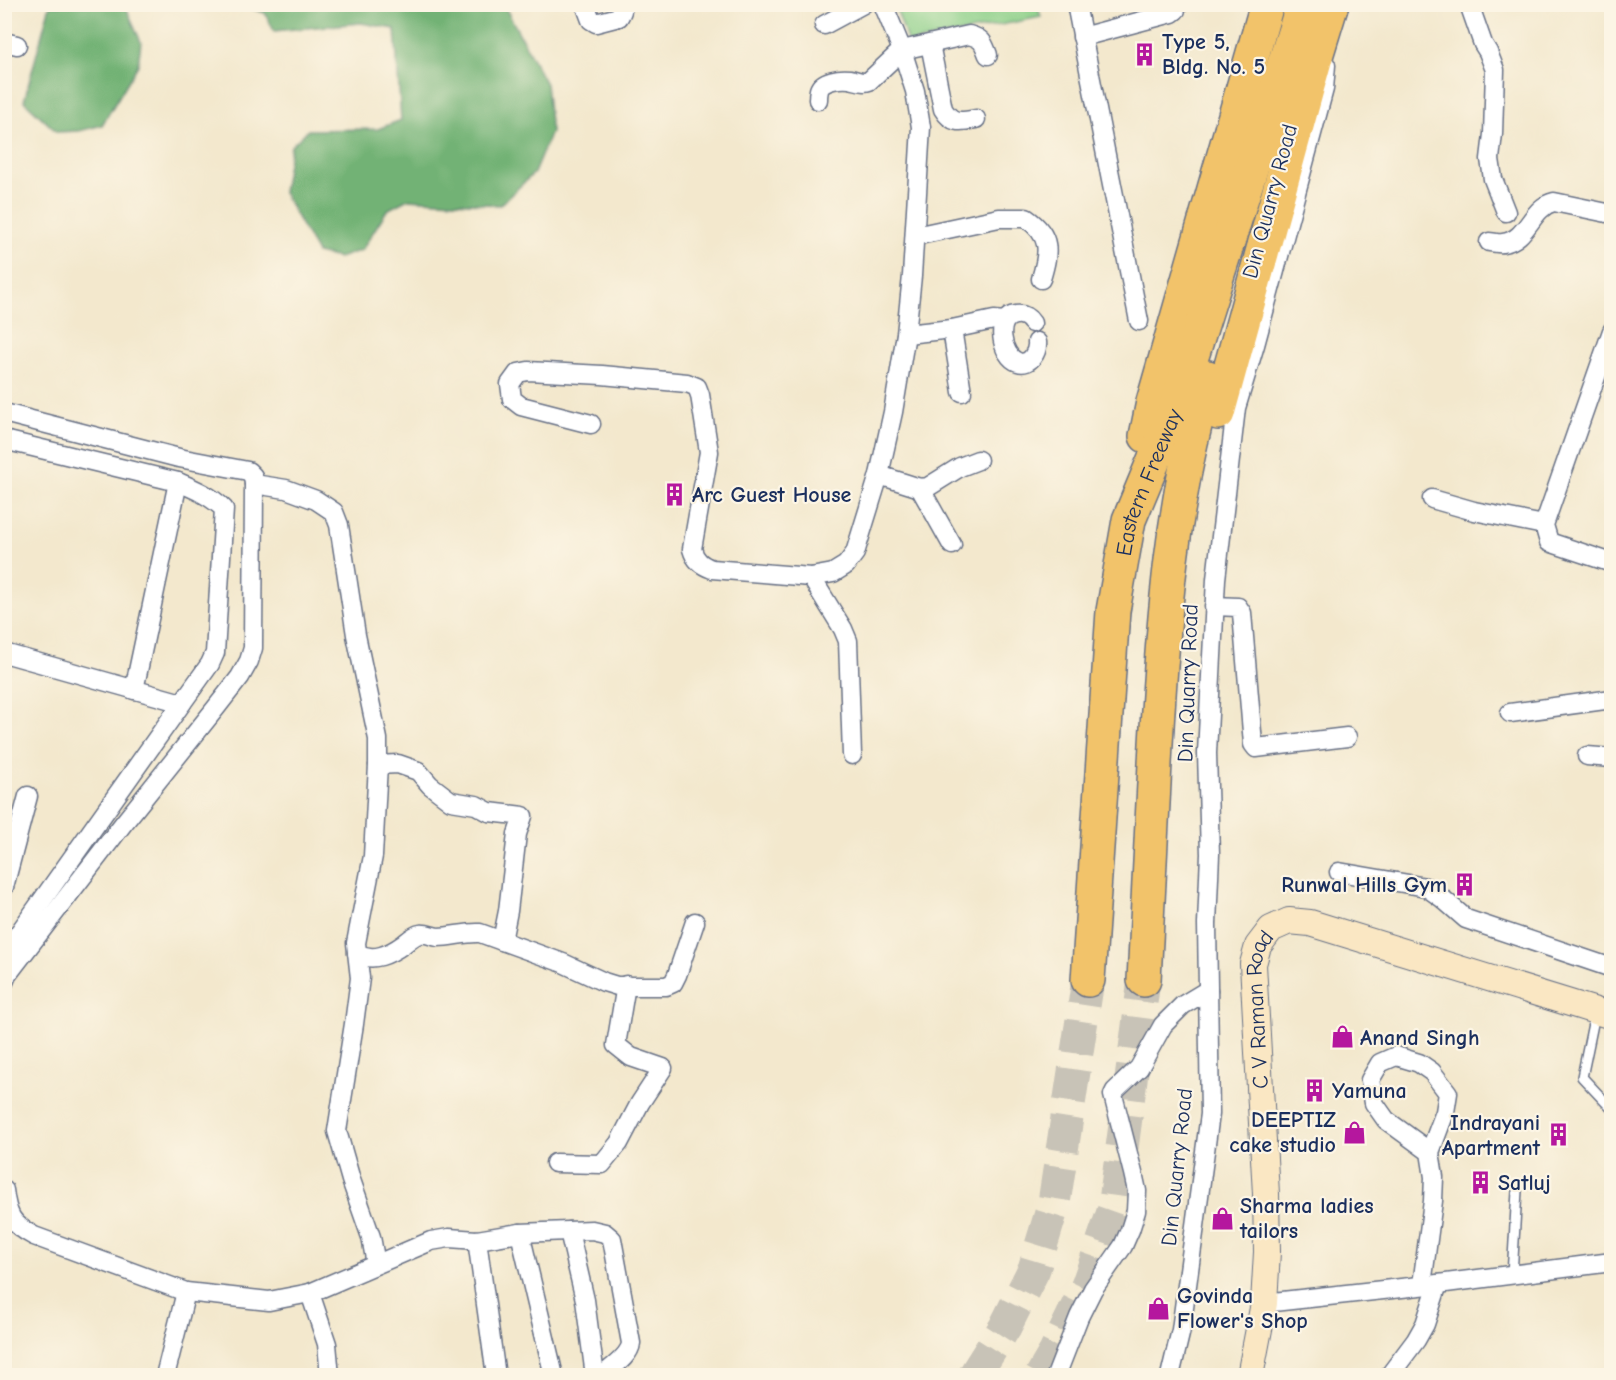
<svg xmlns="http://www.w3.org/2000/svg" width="1616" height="1380" font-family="'Comic Neue',sans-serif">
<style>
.green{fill:#8dd089;stroke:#548074;stroke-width:1.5}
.forest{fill:#72b275;stroke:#46706a;stroke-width:1.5}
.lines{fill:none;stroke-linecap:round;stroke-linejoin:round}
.highway-tunnel{stroke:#c8c3b7;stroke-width:33;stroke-dasharray:33 16;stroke-linecap:butt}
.lane-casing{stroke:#677085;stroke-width:12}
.street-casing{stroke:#677085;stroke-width:21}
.secondary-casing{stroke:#677085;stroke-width:28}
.highway-casing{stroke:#677085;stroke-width:36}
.lane{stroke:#fff;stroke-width:9}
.street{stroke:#fff;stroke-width:18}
.secondary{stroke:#fae7c3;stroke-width:26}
.highway{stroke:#f2c36a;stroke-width:33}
.labels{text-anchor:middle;stroke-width:4.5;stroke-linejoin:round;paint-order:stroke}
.poi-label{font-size:22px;font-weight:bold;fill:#1b2f5e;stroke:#fcf5e5;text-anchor:start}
.street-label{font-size:22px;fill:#1b2f5e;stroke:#fcf5e5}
</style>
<rect width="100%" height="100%" fill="#fcf5e5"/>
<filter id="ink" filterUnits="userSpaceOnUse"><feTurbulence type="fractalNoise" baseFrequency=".0167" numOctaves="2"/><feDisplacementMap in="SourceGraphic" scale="12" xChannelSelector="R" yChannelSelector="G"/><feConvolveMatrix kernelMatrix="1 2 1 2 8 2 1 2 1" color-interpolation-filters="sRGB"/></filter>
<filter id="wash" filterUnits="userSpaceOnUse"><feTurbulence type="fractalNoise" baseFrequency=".008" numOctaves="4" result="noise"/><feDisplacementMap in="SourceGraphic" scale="24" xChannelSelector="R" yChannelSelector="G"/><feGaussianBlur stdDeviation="1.35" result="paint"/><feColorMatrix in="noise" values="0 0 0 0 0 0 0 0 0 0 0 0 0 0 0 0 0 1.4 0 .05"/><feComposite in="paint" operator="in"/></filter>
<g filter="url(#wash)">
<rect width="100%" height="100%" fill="#f3e8cd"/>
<polygon class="green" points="895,5 1037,5 1041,17 908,43"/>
<g class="forest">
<polygon points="50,5 125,5 141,42 138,65 102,125 79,131 57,132 24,101"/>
<polygon points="241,5 504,5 546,84 551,132 534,173 500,205 408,199 387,210 362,250 339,258 317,253 283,192 291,146 308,130 378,129 401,120 395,29 361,23 274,31 265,13"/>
</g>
</g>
<g filter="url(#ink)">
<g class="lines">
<g class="highway-tunnel">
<polyline points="974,1376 1005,1327 1034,1269 1054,1203 1088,980"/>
<polyline points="1041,1376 1055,1352 1087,1286 1114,1209 1144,980"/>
</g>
<defs>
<g id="lane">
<polyline points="1595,1014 1582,1077 1612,1109"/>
<polyline points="1512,1275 1517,1191"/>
</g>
<g id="street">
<polyline points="585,4 591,20 596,23 619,17 622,11 621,4"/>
<polyline points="1076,4 1139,321"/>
<polyline points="1469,4 1483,44 1488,52 1495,70 1493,134 1490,159 1493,179 1506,212"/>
<polyline points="824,25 863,4"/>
<polyline points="1082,37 1172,13 1176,10 1177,4"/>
<polyline points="4,42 17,45"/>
<path d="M 930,44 L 943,109 C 952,124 960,122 976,119"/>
<path d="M 818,100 C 818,97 818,94 819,90 C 822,80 840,78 850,79 C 857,80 862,84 869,81 L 902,50 L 969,35 C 983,39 983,42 988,55"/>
<path d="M 915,236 L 999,218 L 1026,218 C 1052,236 1049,252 1041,279"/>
<path d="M 1489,242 C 1493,242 1499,244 1503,243 C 1528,240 1531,207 1554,202 L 1612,214"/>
<path d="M 1032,323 C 1028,317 1023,314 1016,315 C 994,316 1001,357 1018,362 C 1030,366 1038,352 1037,342"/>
<polyline points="952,329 962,392"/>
<polyline points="1612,331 1544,525 1549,542 1612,563"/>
<polyline points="906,334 952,329 994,320 1004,321"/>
<polyline points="4,413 179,458 248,471 253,476 254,484 253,648 249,661 240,677 215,709 123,824 7,975 4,982"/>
<path d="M 591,424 L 521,406 L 512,399 L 510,384 L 518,373 L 528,371 L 602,375 L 687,383 L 697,387 L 700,395 L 709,452 L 692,549 C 695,560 701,565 712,569 L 811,577 L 833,573 L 846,565 L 855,553 L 879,475 L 893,412 L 906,334 L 912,276 L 921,127 L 915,91 L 902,50 L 883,4"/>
<path d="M 4,440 L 178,482 C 195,489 211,496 224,509 L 215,653 L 210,664 L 182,703 L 4,653"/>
<polyline points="879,475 920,488 928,487 960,467 978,460"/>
<polyline points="254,484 286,489 316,500 334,512 339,525 356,635 378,739 378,765 373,856 356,943 360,978 354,1024 337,1131 351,1180 371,1237 376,1264"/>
<polyline points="920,488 952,545"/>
<polyline points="1432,499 1474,511 1544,525"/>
<polyline points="811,577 843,629 848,641 852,755"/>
<polyline points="1214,606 1238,607 1242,613 1253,744 1256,748 1347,737"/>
<polyline points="134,690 178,482"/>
<polyline points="1510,713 1612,699"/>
<polyline points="1587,756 1612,758"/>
<polyline points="378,765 398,764 418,771 430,785 451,801 476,805 489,812 523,816 517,834 508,911 502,941"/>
<polyline points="1339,872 1426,887 1443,899 1466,919 1612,968"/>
<polyline points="4,887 28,796"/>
<path d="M 357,953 C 373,963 390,954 404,944 C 409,940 414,935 420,934 C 426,933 432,936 438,937 C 452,937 466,932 480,933 L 563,963 L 604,982 L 617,986 L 666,986 L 673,983 L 677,975 L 695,922"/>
<polyline points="4,954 182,703"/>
<polyline points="555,1163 602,1164 619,1143 640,1103 663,1068 631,1057 616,1045 626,985"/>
<path d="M 4,1190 C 7,1215 11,1224 34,1236 L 186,1292 L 269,1301 L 310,1293 L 431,1241 L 449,1238 L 477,1240 L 520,1233 L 592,1230 L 605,1233 L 612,1239 L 631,1343 C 630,1356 612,1367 602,1376"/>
<polyline points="569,1231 585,1300 595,1376"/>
<polyline points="520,1233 554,1376"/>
<polyline points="477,1240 496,1376"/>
<polyline points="1422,1285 1433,1201 1434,1177 1430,1152 1386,1120 1374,1103 1370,1080 1380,1063 1396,1056 1419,1063 1432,1072 1448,1093 1445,1112 1430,1152"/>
<polyline points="310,1293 327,1344 330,1376"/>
<polyline points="1264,1303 1438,1284 1612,1262"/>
<polyline points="165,1376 186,1292"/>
<polyline points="1056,1376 1079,1317 1093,1289 1123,1246 1130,1230 1136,1211 1137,1191 1133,1173 1113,1095 1115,1091 1139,1068 1163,1025 1183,1005 1208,990"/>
<polyline points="1170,1376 1181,1330 1210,1114 1207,924 1210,854 1207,753 1216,579 1236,408 1255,345 1324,89 1326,65"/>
<polyline points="1389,1376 1416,1340 1425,1324 1438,1284"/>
</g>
<g id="secondary">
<path id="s1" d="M 1250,1376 L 1264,1303 L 1267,1252 L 1266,1194 L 1253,964 L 1258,946 L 1271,929 L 1289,921 L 1310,923 L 1612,1016"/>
</g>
<g id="highway">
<polyline points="1218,413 1317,53 1332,4"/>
<polyline points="1146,436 1153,402 1267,4"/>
<path id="s2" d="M 1088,980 L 1113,611 L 1129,520 L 1176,407 L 1303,4"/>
<path d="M 1144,980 C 1148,901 1152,823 1156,744 C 1163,620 1172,497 1208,377"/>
</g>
</defs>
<use href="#lane" class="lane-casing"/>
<use href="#street" class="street-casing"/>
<use href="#secondary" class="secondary-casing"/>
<use href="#highway" class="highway-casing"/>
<use href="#lane" class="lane"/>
<use href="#street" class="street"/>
<use href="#secondary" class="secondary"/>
<use href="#highway" class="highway"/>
</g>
</g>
<defs>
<symbol id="building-bare" viewBox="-9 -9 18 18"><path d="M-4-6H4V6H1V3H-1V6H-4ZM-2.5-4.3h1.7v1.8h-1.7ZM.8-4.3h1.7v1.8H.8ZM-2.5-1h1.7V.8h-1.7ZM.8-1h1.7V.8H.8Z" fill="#b5179e" stroke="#fcf5e5" stroke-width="2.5" paint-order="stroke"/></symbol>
<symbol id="shop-bare" viewBox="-9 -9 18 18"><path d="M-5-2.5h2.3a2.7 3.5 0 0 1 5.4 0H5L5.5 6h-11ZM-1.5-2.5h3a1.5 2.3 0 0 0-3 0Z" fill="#b5179e" stroke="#fcf5e5" stroke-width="2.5" paint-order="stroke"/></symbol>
</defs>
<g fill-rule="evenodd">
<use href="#building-bare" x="1128" y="38" width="33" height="33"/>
<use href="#building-bare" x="658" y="478" width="33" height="33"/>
<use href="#building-bare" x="1448" y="868" width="33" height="33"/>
<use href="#shop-bare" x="1326" y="1020" width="33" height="33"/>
<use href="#building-bare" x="1298" y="1074" width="33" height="33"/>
<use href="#shop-bare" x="1338" y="1116" width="33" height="33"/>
<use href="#building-bare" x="1542" y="1118" width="33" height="33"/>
<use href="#building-bare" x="1464" y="1166" width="33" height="33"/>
<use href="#shop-bare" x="1206" y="1202" width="33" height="33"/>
<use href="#shop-bare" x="1142" y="1292" width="33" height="33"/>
</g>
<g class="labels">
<g class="poi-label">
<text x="1162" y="49">Type 5,<tspan x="1162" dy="25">Bldg. No. 5</tspan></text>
<text x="692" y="502">Arc Guest House</text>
<text x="1447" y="892" text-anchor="end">Runwal Hills Gym</text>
<text x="1360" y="1045">Anand Singh</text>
<text x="1332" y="1098">Yamuna</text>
<text x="1336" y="1127" text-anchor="end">DEEPTIZ<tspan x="1336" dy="25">cake studio</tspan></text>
<text x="1540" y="1130" text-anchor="end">Indrayani<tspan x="1540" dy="25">Apartment</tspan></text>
<text x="1498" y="1190">Satluj</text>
<text x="1240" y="1213">Sharma ladies<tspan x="1240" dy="25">tailors</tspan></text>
<text x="1177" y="1303">Govinda<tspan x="1177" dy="25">Flower's Shop</tspan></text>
</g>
<g class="street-label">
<text transform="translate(1269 201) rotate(-75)" y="8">Din Quarry Road</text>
<text dy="8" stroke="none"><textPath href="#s2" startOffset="504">Eastern Freeway</textPath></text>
<text transform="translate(1187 683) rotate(-88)" y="8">Din Quarry Road</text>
<text dy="8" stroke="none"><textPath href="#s1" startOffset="369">C V Raman Road</textPath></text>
<text transform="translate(1176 1167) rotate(-84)" y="8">Din Quarry Road</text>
</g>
</g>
<rect width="1616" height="1380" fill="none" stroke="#fcf5e5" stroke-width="24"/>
</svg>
